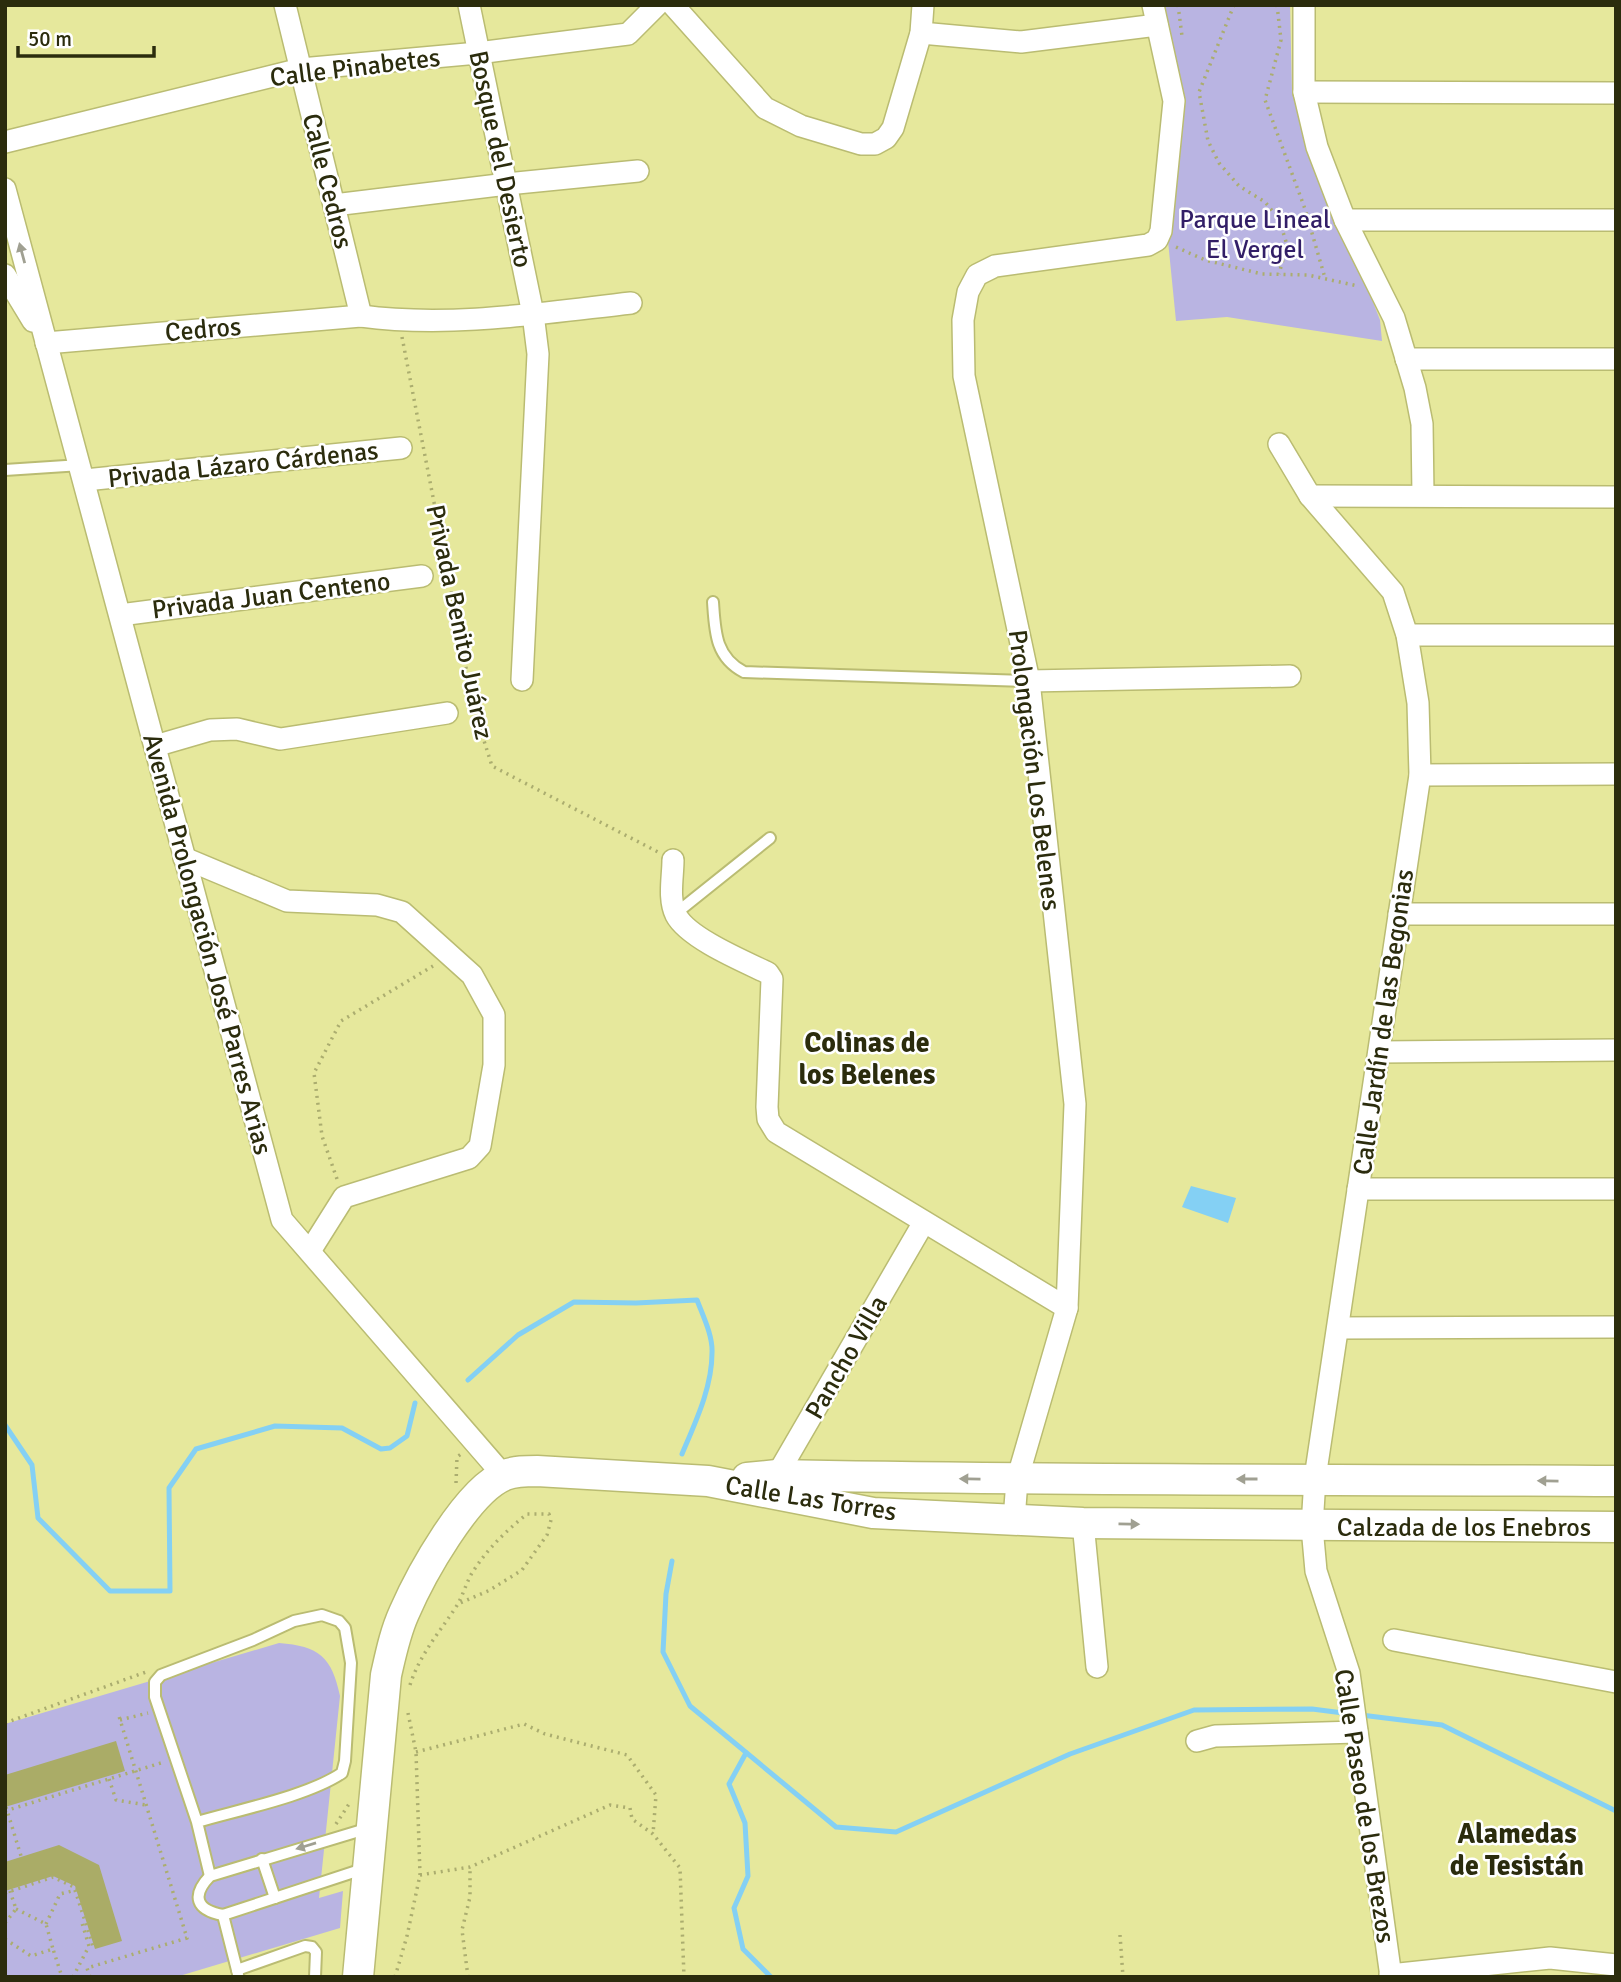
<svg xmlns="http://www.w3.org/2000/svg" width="1621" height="1982" font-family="Signika,sans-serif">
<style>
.green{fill:#b9b4e2}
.water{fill:#84d0f4}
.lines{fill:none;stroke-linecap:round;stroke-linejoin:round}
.stream{stroke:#84d0f4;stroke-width:5}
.building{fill:#aaac67}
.service-casing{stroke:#babc72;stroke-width:14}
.minor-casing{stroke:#babc72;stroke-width:24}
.secondary-casing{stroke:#babc72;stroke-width:33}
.path{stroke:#abad6f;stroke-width:3.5;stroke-dasharray:2 5;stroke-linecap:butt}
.service{stroke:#fff;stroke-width:10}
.minor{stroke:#fff;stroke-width:21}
.secondary{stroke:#fff;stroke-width:30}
.oneway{fill:#a0a092}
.labels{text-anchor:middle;stroke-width:5;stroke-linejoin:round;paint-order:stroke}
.street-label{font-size:26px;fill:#2b2c0d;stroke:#fff}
.park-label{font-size:26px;fill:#321e67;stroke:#fff}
.neighbourhood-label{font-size:28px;font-weight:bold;fill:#2b2c0d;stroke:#fff}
</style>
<rect width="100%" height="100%" fill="#e6e89c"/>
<g class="green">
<polygon points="1165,5 1290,5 1292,93 1380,320 1382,341 1227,317 1176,321 1168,241 1182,102"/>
<path d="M 279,1643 C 319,1646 332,1657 340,1696 L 319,1898 L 343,1891 L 340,1928 L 176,1977 L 5,1977 L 5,1724 Z"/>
</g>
<polygon class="water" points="1191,1186 1236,1198 1228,1223 1182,1207"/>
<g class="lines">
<g class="stream">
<path d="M 468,1380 L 518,1335 L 574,1302 L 636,1303 L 697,1300 C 703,1316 713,1336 712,1353 C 712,1388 695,1423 682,1454"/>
<polyline points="5,1425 32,1465 38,1518 110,1591 170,1591 169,1488 196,1449 275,1426 342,1428 381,1449 390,1448 407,1436 415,1403"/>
<polyline points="672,1561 666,1594 663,1652 690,1706 836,1827 896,1832 1070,1754 1194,1710 1312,1709 1351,1714"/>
<polyline points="1361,1715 1442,1725 1616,1811"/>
<polyline points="746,1753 729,1784 745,1823 748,1876 734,1908 743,1949 771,1977"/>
</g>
</g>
<g class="building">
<polygon points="116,1741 125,1771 5,1807 5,1775"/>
<polygon points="59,1845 99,1865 122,1941 95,1949 75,1886 53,1876 5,1891 5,1862"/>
</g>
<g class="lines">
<defs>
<g id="service">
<polyline points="5,470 81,465"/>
<path d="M 713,602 C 715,631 715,657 744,672 L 1029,681"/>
<polyline points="675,914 770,838"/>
<path d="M 197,1822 C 238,1810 308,1796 342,1773 L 345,1761 L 351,1663 L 345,1628 L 339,1621 L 322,1615 L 294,1621 L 253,1640 L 161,1675 L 155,1682 L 155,1697 L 197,1822 L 210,1876"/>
<polyline points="262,1859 275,1898"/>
<path d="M 366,1868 L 223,1915 C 196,1910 191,1896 210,1876 L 369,1828"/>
<polyline points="223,1915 238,1974"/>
<polyline points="237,1970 305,1946 312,1947 316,1952 315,1977"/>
</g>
<g id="minor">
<polyline points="285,5 361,316"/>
<polyline points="469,5 533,314 538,354 522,680"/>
<polyline points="673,5 765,108 801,126 861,144 875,144 886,138 893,128 921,33 923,5"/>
<polyline points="1304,5 1304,92 1317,147 1345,220 1394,318 1415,388 1422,424 1423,495"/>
<polyline points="921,33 1021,42 1157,25"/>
<polyline points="1304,92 1616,93"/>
<polyline points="5,142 301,69 478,53 628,34 657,5"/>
<polyline points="5,189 282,1220 504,1476"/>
<polyline points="334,205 507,184 638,171"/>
<polyline points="1345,220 1616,220"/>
<polyline points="5,275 33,321"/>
<path d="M 46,343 L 361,316 C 450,328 542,313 631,303"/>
<polyline points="1406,359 1616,359"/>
<polyline points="1279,444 1310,496 1393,592 1407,635 1418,703 1420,775 1315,1478 1312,1527 1316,1571 1349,1673 1391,1977"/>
<polyline points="85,480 401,448"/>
<polyline points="1310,496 1616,497"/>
<polyline points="120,615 422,576"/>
<polyline points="1407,635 1616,635"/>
<polyline points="1029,681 1290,676"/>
<polyline points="155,746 210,730 237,729 280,739 447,713"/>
<polyline points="1420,775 1616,774"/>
<polyline points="184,858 287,901 377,905 402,912 472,975 494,1015 494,1065 480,1146 469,1158 344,1197 310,1251"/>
<path d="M 673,860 C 673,877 668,899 676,915 C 688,938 743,961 768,973 L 772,979 L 767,1107 L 768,1119 L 776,1132 L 1067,1308"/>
<polyline points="1399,914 1616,914"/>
<polyline points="1379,1052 1616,1050"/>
<polyline points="1358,1189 1616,1189"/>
<polyline points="1338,1328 1616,1327"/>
<polyline points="775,1485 777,1475 924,1222"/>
<polyline points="1014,1520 1017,1480 1067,1308 1075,1104 1029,681 964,376 963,320 968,292 977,275 995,266 1148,245 1157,240 1161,231 1174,101 1153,5"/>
<polyline points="1083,1523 1097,1667"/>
<polyline points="1394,1640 1616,1682"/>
<polyline points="1197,1741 1215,1736 1357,1732"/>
<polyline points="1390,1975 1550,1958 1616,1965"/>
</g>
<g id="secondary">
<path d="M 747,1478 L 777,1475 C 1057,1481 1336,1479 1616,1481"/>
<path d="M 358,1977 L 386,1675 C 391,1653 395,1633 404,1613 C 420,1576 467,1490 505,1475 C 515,1471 526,1471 537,1471 L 708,1481 L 873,1513 L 1083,1523 L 1616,1527"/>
</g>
</defs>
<use href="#service" class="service-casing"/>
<use href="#minor" class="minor-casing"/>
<use href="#secondary" class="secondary-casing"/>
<g class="path">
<polyline points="1178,5 1182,36"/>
<polyline points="1234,5 1199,92 1208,141 1219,163 1239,186 1265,202 1279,219 1287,245 1279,274"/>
<polyline points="1277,5 1281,40 1265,100 1305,209 1325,278"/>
<polyline points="1176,247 1205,260 1262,274 1308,275 1358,286"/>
<polyline points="402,337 474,709 492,766 658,852"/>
<polyline points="337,1179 322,1136 314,1073 341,1021 433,966"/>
<polyline points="456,1483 457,1457 461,1454"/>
<path d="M 410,1685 C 420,1654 439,1633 456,1607 C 463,1596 466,1583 472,1573 C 487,1549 506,1531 527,1514 L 549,1514 L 551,1520 L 547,1535 L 522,1570 L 490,1590 L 458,1604"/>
<polyline points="120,1720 148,1713"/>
<polyline points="5,1723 146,1672"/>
<polyline points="416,1752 524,1724 545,1734 627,1755 656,1795 653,1834"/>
<polyline points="109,1779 116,1800 146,1805"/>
<polyline points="6,1807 21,1856"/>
<polyline points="5,1811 164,1762"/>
<polyline points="336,1824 349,1804"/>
<polyline points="420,1875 470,1867 610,1805 630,1808 632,1819 653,1834 680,1868 684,1977"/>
<polyline points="5,1893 53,1877 74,1887 94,1949"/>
<polyline points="16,1909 46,1924 53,1949"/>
<polyline points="5,1923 16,1909 10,1891"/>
<polyline points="46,1924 60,1894 76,1890"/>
<polyline points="1120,1935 1123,1977"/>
<polyline points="5,1939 31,1956 53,1949 62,1977"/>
<polyline points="73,1977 89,1946 82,1923 84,1922"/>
<polyline points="90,1977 87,1968 187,1938 118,1713"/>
<polyline points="395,1977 407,1936 420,1875 416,1752 408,1713"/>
<polyline points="468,1977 462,1930 470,1897 470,1867"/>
</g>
<use href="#service" class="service"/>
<use href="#minor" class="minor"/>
<use href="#secondary" class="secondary"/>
</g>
<defs><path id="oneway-solid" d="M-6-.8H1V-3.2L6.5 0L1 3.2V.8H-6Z" transform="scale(1.75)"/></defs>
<g class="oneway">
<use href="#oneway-solid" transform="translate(22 253) rotate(-105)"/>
<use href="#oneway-solid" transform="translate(970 1479) rotate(-179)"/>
<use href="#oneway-solid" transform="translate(1247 1479) rotate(180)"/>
<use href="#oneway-solid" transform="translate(1548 1481) rotate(-179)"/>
<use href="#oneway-solid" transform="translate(1129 1524) rotate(1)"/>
<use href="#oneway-solid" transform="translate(306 1846) rotate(163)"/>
</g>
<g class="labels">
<g class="street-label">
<text transform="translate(355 67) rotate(-7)" y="9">Calle Pinabetes</text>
<text transform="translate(501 159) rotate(78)" y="9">Bosque del Desierto</text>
<text transform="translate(328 181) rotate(76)" y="9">Calle Cedros</text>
<text transform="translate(203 329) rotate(-5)" y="9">Cedros</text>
<text transform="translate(243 464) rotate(-6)" y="9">Privada Lázaro Cárdenas</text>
<text transform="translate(271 595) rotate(-7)" y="9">Privada Juan Centeno</text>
<text transform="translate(460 622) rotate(78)" y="9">Privada Benito Juárez</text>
<text transform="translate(1035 770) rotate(83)" y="9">Prolongación Los Belenes</text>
<text transform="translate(208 944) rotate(75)" y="9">Avenida Prolongación José Parres Arias</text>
<text transform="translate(1383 1022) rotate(-82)" y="9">Calle Jardín de las Begonias</text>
<text transform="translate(846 1357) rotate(-60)" y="9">Pancho Villa</text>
<text transform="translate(811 1498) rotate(9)" y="9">Calle Las Torres</text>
<text x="1464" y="1536">Calzada de los Enebros</text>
<text transform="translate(1365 1806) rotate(81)" y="9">Calle Paseo de los Brezos</text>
</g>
<g class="park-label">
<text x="1255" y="228">Parque Lineal<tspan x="1255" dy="30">El Vergel</tspan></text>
</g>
<g class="neighbourhood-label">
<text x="867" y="1052">Colinas de<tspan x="867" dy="32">los Belenes</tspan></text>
<text x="1517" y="1843">Alamedas<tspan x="1517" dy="32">de Tesistán</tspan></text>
</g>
</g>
<rect width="1621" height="1982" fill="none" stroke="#2b2c0d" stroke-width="14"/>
<path d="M18 46v10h136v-10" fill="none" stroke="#2b2c0d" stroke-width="3.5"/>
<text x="28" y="46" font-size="21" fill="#2b2c0d" stroke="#ffffff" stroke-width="5" paint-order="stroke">50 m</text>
</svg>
